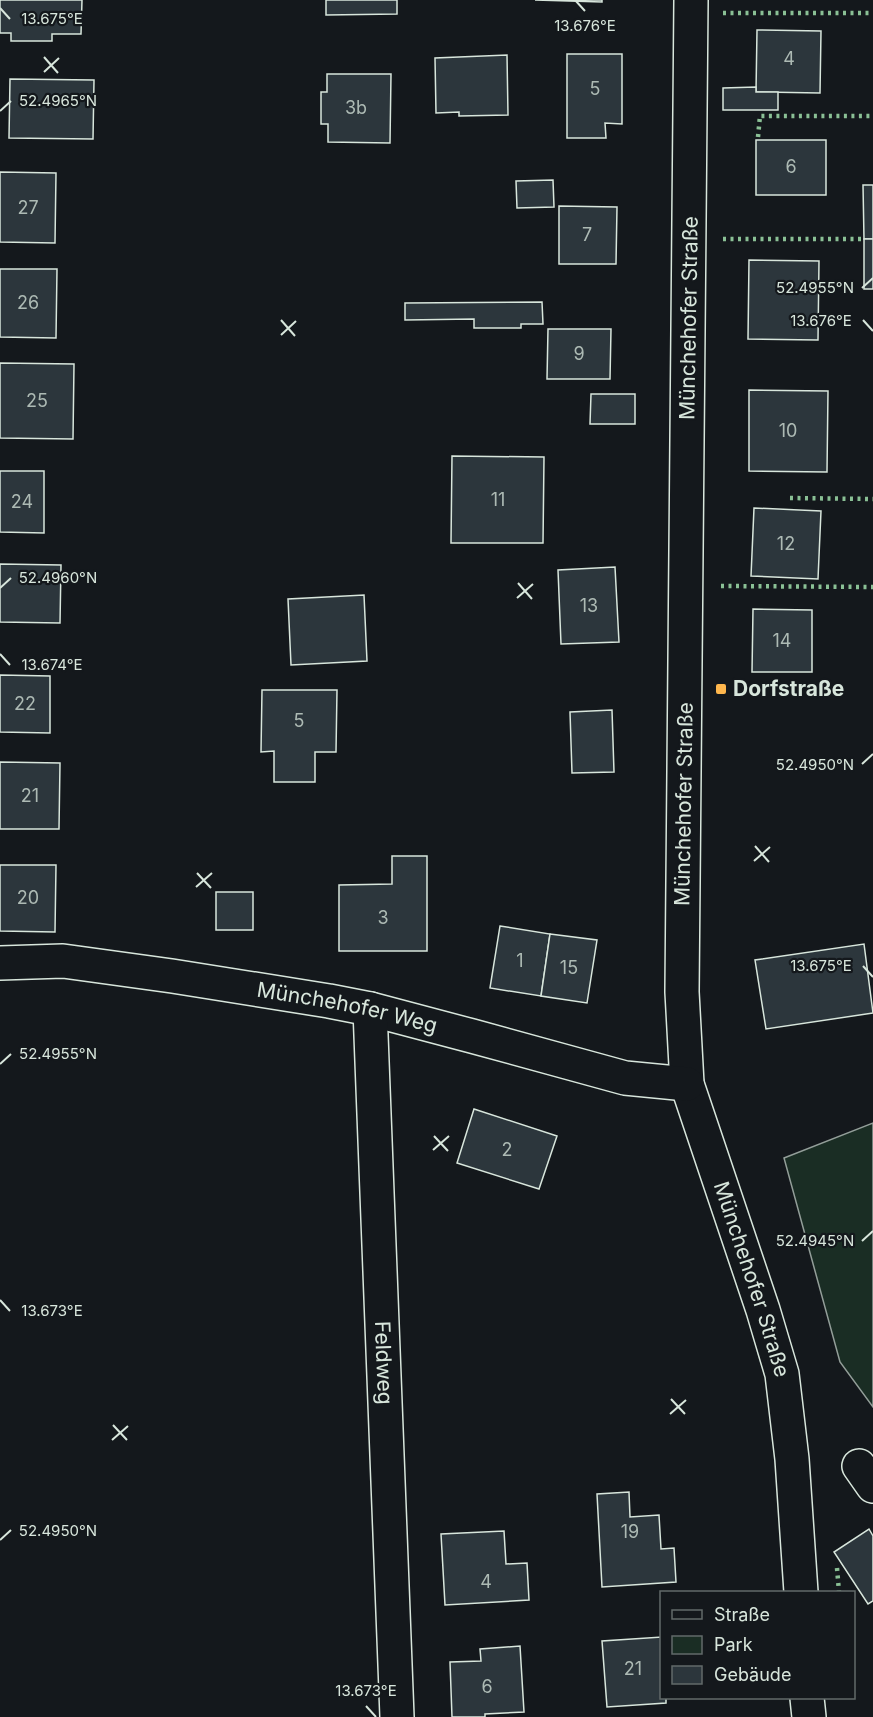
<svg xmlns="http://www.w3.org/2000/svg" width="873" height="1717" font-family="Inter,sans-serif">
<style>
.green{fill:#1a2d24;stroke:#939e99;stroke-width:1.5}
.building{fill:#2c363c;stroke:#d8e6dc;stroke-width:1.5}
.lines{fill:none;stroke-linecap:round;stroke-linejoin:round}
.minor-casing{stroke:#d8e6dc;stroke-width:36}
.minor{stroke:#14181c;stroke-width:33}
.hedge{stroke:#8ac095;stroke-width:4.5;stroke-dasharray:3 4.5;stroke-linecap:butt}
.ticks{fill:none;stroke:#d8e6dc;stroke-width:2}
.poi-dot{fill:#ffb74d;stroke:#14181c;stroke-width:2}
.labels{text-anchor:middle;stroke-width:4.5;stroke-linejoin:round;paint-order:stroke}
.number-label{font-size:18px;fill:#adbab4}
.street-label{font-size:21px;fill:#d8e6dc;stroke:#14181c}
.poi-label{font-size:21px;font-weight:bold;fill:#d8e6dc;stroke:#14181c;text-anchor:start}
.ticks-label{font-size:15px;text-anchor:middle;fill:#d8e6dc;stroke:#14181c;stroke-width:4.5;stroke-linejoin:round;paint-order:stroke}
</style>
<rect width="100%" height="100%" fill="#14181c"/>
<polygon class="green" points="873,1123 873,1407 840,1362 784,1158"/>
<g class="building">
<polygon points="0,0 82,0 81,34 52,34 52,41 11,41 11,33 0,33"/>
<polygon points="326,0 397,0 397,14 326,15"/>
<polygon points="535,0 602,0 602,2"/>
<polygon points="757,30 821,31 820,93 756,92"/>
<polygon points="567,54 622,54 622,124 605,123 606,138 567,138"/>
<polygon points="507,55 508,115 459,116 459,112 436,113 435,58"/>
<polygon points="327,74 391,74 390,143 328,142 328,124 321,124 321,92 327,92"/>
<polygon points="10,79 94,80 93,139 9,138"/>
<polygon points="756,87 756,92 778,92 778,110 723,110 723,88"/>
<rect x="756" y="140" width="70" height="55"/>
<polygon points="0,172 56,173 55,243 0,242"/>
<polygon points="553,180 554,207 517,208 516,181"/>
<polygon points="863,185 873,185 873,239 864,239"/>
<polygon points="559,206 617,207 616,264 559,264"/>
<rect x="864" y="239" width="9" height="50"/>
<polygon points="749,260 819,261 818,340 748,339"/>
<polygon points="0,269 57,269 56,338 0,337"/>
<polygon points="542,302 543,324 521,324 521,328 474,328 474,319 405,320 405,303"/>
<polygon points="548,329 611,329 610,379 547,379"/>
<polygon points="0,363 74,364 73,439 0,438"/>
<polygon points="749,390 828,391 827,472 749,471"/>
<polygon points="591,394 635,394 635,424 590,424"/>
<polygon points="452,456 544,457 543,543 451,543"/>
<polygon points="0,471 44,471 44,533 0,532"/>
<polygon points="754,508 821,511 818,579 751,576"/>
<polygon points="0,564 61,565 60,623 0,622"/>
<polygon points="615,567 619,642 561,644 558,570"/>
<polygon points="364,595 367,661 291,665 288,599"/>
<polygon points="753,609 812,610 812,672 752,672"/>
<polygon points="0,675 50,676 50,733 0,732"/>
<polygon points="262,690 337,690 336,752 315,752 315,782 274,782 274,751 261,752"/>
<polygon points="612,710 614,772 572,773 570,712"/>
<polygon points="0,762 60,763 59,829 0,829"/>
<polygon points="392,856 427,856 427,951 339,951 339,885 392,884"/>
<polygon points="0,865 56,865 55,932 0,931"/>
<rect x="216" y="892" width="37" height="38"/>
<polygon points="500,926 550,934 541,996 490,988"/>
<polygon points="550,934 597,940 587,1003 541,996"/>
<polygon points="864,944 873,1013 766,1029 755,960"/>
<polygon points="474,1109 557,1136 539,1189 457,1163"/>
<polygon points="629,1492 630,1517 659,1515 661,1549 674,1548 676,1582 602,1587 597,1494"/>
<polygon points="869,1529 873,1536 873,1601 868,1604 834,1552"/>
<polygon points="504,1531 506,1564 527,1563 529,1600 445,1605 441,1534"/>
<polygon points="662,1637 662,1698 666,1698 666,1703 607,1707 602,1641"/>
<polygon points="520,1646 524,1712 485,1714 485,1717 452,1717 450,1662 481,1661 480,1649"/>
</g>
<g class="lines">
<defs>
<g id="minor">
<path id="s1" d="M 691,0 L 682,992 L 687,1084 L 763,1310 L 782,1374 L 792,1459 L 801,1592"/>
<path id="s2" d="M 0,963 L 63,961 L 172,976 L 329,1001 L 370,1009 L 472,1036 L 625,1078 L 687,1084"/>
<path id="s3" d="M 370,1009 L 397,1717"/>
<polyline points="859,1466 873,1486"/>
<polyline points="807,1698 809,1717"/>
</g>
</defs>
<use href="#minor" class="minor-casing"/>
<use href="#minor" class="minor"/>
<g class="hedge">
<polyline points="723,13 873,13"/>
<polyline points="758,137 760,116 873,116"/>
<polyline points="723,239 864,239"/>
<polyline points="790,498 873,499"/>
<polyline points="721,586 873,587"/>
<polyline points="837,1568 839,1592"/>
</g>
</g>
<path class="ticks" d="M 575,0 L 585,11M 0,8 L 10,19M 44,57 L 58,73M 44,72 L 59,58M 0,111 L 11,101M 862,288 L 873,278M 281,320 L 295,336M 863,320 L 873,331M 281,335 L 296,321M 518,583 L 532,599M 0,588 L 11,578M 517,598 L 533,584M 0,654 L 10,665M 862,764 L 873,754M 755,846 L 769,862M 754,861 L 770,847M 197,873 L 211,888M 196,887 L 212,873M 863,966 L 873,977M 0,1064 L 11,1054M 434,1136 L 448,1151M 433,1150 L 449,1136M 862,1241 L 873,1231M 0,1300 L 10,1311M 671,1399 L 685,1414M 670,1414 L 686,1400M 113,1425 L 127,1440M 112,1440 L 128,1426M 0,1540 L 11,1530M 366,1706 L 376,1717"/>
<rect class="poi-dot" x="715" y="683" width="12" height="12" rx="3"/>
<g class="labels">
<g class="number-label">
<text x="789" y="65">4</text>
<text x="595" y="95">5</text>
<text x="356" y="114">3b</text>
<text x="791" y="173">6</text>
<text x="28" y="214">27</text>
<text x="587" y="241">7</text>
<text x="28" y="309">26</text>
<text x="579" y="360">9</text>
<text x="37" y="407">25</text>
<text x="788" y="437">10</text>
<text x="498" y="506">11</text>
<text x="22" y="508">24</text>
<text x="786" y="550">12</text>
<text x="589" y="612">13</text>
<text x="782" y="647">14</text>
<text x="25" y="710">22</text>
<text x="299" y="727">5</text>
<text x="30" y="802">21</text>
<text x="28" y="904">20</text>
<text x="383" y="924">3</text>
<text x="520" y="967">1</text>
<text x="569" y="974">15</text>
<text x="507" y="1156">2</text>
<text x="630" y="1538">19</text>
<text x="486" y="1588">4</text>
<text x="633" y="1675">21</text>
<text x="487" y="1693">6</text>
</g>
<g class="street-label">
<text transform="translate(689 318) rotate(-89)" y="7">Münchehofer Straße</text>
<text transform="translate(684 804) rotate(-89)" y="7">Münchehofer Straße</text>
<text dy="7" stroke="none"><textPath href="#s2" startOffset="351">Münchehofer Weg</textPath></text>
<text dy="7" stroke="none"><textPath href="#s1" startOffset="1290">Münchehofer Straße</textPath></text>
<text dy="7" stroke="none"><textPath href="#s3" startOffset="354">Feldweg</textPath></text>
</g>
<g class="poi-label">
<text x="733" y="696">Dorfstraße</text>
</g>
</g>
<g class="ticks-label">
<text x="52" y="24">13.675°E</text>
<text x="585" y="31">13.676°E</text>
<text x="58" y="106">52.4965°N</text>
<text x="815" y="293">52.4955°N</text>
<text x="821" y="326">13.676°E</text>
<text x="58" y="583">52.4960°N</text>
<text x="52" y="670">13.674°E</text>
<text x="815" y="770">52.4950°N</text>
<text x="821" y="971">13.675°E</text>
<text x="58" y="1059">52.4955°N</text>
<text x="815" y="1246">52.4945°N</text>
<text x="52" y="1316">13.673°E</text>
<text x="58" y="1536">52.4950°N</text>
<text x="366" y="1696">13.673°E</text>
</g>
<rect x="660" y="1591" width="195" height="108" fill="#14181c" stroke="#626a69" stroke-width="1.5"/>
<rect x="672" y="1610" width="30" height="9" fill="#14181c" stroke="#626a69" stroke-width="1.5"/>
<text x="714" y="1621" font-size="18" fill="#d8e6dc">Straße</text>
<rect x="672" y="1636" width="30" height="18" fill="#1a2d24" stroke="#626a69" stroke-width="1.5"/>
<text x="714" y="1651" font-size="18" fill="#d8e6dc">Park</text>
<rect x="672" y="1666" width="30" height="18" fill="#2c363c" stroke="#626a69" stroke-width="1.5"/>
<text x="714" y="1681" font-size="18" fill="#d8e6dc">Gebäude</text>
</svg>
